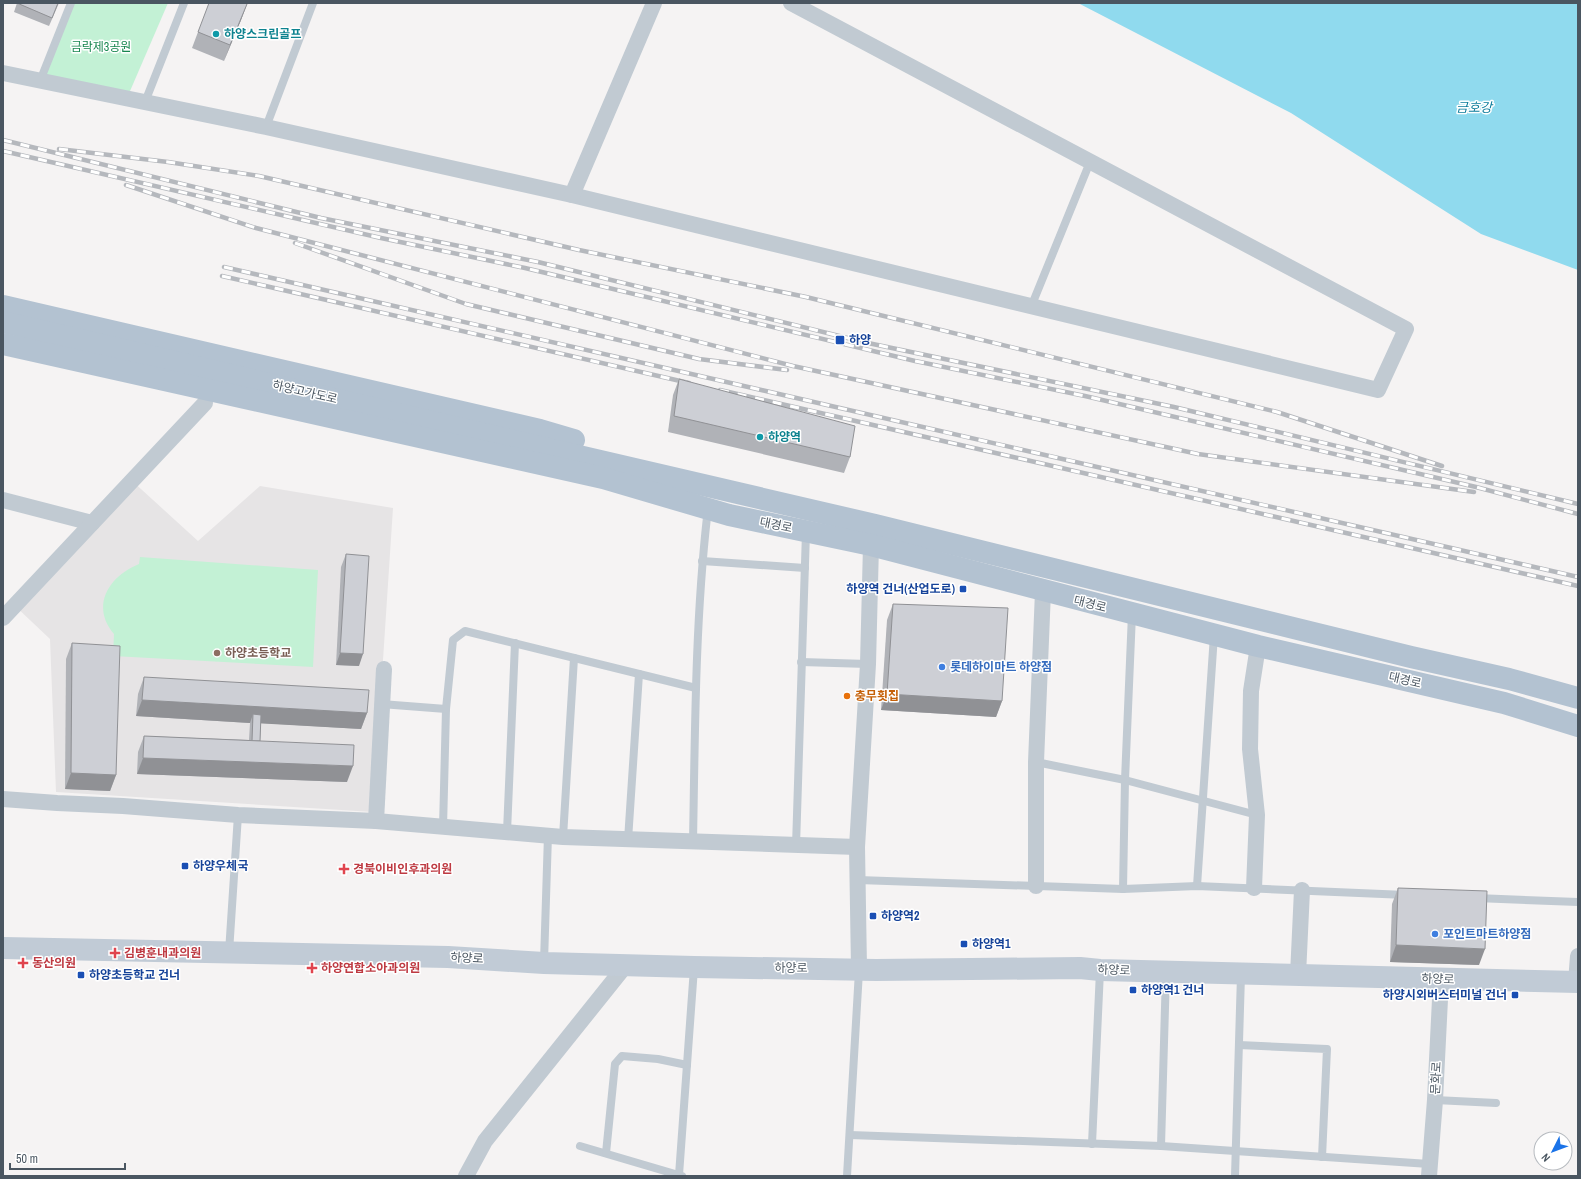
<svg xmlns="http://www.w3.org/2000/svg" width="1581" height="1179" font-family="'Archivo Narrow','Noto Sans KR',sans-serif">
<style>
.education{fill:#e6e4e5}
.green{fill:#c3f1d5}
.water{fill:#90daee}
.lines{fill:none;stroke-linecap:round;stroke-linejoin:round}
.lane{stroke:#c1cad2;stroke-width:8}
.street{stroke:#c1cad2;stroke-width:16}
.secondary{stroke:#c1cbd6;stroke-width:22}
.primary{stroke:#b3c2d1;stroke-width:22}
.rail-casing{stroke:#b5b8bd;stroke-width:4.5}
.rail{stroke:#fff;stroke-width:3;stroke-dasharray:9;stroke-linecap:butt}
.wall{fill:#b0b2b7}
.shaded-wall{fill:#909195}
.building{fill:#cdcfd5;stroke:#909195}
.culture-dot{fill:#0f9aa8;stroke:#fff;stroke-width:1.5}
.transit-dot{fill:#1a4fb4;stroke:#fff;stroke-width:1.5}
.education-dot{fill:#8d6e63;stroke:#fff;stroke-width:1.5}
.shop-dot{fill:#3f7fe0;stroke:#fff;stroke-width:1.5}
.food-dot{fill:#e8710a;stroke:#fff;stroke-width:1.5}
.health-dot{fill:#e0444e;stroke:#fff;stroke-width:1.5}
.labels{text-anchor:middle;stroke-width:3;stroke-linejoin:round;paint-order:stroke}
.culture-label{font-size:12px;font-weight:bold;fill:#0d838f;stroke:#fff;text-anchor:start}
.park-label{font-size:12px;fill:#17864f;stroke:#fff}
.transit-label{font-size:12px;font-weight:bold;fill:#164399;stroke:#fff;text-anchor:start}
.street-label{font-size:12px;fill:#4a5661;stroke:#fff}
.education-label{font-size:12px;font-weight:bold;fill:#785e54;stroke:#fff;text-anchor:start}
.shop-label{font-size:12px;font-weight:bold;fill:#366cbe;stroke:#fff;text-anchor:start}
.food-label{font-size:12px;font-weight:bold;fill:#c56008;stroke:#fff;text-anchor:start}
.health-label{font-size:12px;font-weight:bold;fill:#be3a42;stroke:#fff;text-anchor:start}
.water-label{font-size:13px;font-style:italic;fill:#0c7c9b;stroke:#fff}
</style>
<rect width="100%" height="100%" fill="#f5f3f3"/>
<polygon class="education" points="130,479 198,541 260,486 393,508 373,812 56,792 50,639 13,604"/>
<g class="green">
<polygon points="71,3 168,3 127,98 40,81"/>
<path d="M 140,557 L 318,570 L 313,667 L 113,656 L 114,634 C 90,606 109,576 139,564 Z"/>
</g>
<polygon class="water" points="1078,3 1578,3 1578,270 1481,234 1291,113"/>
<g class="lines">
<g class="lane">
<polyline points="40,81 71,3"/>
<polyline points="145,102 184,3"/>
<polyline points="266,127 313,3"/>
<polyline points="1031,307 1090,162"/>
<polyline points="702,561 805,568"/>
<polyline points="801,662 868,664"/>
<polyline points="381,704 446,709 443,828"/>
<polyline points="446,709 453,640 465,631 696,688"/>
<polyline points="1036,762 1125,780 1257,815"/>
<polyline points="507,832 515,643"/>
<polyline points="563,837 574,658"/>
<polyline points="628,840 639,674"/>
<path d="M 693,842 C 695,734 695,625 707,517"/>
<polyline points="796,846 806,532"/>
<polyline points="858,880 1123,889 1197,886 1406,895"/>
<polyline points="1197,886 1214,635"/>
<polyline points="1123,889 1125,780 1132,614"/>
<polyline points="1476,898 1578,902"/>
<polyline points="229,952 238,815"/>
<polyline points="544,962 548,835"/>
<polyline points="1239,1045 1327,1049 1322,1157"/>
<polyline points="1435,1100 1496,1103"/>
<polyline points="850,1135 1161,1146 1429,1164"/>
<polyline points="1092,1144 1100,971"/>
<polyline points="580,1146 682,1176"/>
<polyline points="1161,1146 1166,973"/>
<polyline points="606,1153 615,1064 622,1056 658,1059 687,1065"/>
<polyline points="679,1175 694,968"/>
<polyline points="847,1176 859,971"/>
<polyline points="1235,1176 1241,975"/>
</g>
<g class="street">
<polyline points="3,73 266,127 572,195 1378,390 1406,329 791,3"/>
<polyline points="572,195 654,3"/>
<polyline points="3,500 92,523"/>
<polyline points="3,618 205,403"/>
<polyline points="3,799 57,803 123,806 238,815 376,821 563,837 857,847"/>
<polyline points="376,821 384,669"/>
<polyline points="1036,886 1036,762 1043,591"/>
<polyline points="1254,888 1257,815 1250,749 1251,691 1258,646"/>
<polyline points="859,968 857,847 868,664 871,545 873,534"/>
<polyline points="1298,975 1302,890"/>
<polyline points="1576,982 1578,956"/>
<polyline points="466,1176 485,1141 626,965"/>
<polyline points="1429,1176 1435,1100 1441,979"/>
</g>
<polyline class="secondary" points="3,948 448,957 544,963 694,967 876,970 1080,968 1100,970 1578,982"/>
<g class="primary">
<polyline points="3,306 540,430 574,440"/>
<polyline points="3,322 875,525 1411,657 1509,679 1578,698"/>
<polyline points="3,344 603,478 729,515 871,545 1258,646 1504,703 1578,726"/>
</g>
<defs>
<g id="rail">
<polyline points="3,140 321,218 538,262 868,343 1174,407 1578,504"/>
<polyline points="59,149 168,162 259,176 579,250 806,297 1277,412 1442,466"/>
<polyline points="3,151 381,238 525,268 915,361 1085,396 1476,487 1578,514"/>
<polyline points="126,185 256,228 793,366 1198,454 1474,492"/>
<polyline points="295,243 466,304 699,359 787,370"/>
<polyline points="224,267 1578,577"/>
<polyline points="222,276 689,383"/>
<polyline points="720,390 1578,586"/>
</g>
</defs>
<use href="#rail" class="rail-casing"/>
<use href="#rail" class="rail"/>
</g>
<g class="wall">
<polygon points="17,3 59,3 49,26 14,12"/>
<polygon points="247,4 241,20 224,61 192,48 198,32"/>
<polygon points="679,379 850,457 844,473 668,432 673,395"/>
<polygon points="346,554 359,666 336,665 341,567"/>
<polygon points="893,604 1002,701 996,717 881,710 887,620"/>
<polygon points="72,643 116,775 110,791 65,789 66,659"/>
<polygon points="144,677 367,713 361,729 261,723 260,741 347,782 137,774 138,752 144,736 249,740 250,723 136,716 138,694"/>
<polygon points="1398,888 1479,965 1390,962 1392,904"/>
</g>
<g class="shaded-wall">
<polygon points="247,4 241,20 224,61 230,45"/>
<polygon points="340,653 363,654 359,666 336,665"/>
<polygon points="887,694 1002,701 996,717 881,710"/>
<polygon points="142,700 367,713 361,729 252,723 253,714 250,723 136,716"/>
<polygon points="143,758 353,766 347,782 137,774"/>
<polygon points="71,773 116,775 110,791 65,789"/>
<polygon points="1396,945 1485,949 1479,965 1390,962"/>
</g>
<g class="building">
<polygon points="17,3 58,3 52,18"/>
<polygon points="209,3 245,3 247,4 230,45 198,32"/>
<polygon points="679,379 855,426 850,457 674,416"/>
<polygon points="346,554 369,556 363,654 340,653"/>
<polygon points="893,604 1008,608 1002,701 887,694"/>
<polygon points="72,643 120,646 116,775 71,773"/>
<polygon points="144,677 369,690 367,713 142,700"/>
<polygon points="253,714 261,715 260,741 252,741"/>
<polygon points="144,736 354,745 353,766 143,758"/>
<polygon points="1398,888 1487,891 1485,949 1396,945"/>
</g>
<g class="culture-dot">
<circle cx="216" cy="34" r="4"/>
<circle cx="760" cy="437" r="4"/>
</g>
<g class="transit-dot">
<rect x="835" y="335" width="10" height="10" rx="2"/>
<rect x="959" y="585" width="8" height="8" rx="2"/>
<rect x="181" y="862" width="8" height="8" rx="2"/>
<rect x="869" y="912" width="8" height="8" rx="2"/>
<rect x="960" y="940" width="8" height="8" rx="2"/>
<rect x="77" y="971" width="8" height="8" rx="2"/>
<rect x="1129" y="986" width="8" height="8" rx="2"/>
<rect x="1511" y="991" width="8" height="8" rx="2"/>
</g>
<circle class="education-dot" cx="217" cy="653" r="4"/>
<g class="shop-dot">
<circle cx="942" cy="667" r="4"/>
<circle cx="1435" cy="934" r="4"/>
</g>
<circle class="food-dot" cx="847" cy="696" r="4"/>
<g class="health-dot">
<path d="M342 863h4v4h4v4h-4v4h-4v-4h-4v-4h4z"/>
<path d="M113 947h4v4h4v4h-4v4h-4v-4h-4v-4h4z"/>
<path d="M21 957h4v4h4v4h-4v4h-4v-4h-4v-4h4z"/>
<path d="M310 962h4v4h4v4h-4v4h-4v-4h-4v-4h4z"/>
</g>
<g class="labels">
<g class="culture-label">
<text x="224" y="38">하양스크린골프</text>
<text x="768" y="441">하양역</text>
</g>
<g class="park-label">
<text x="101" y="51">금락제3공원</text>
</g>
<g class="transit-label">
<text x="849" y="344">하양</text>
<text x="955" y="593" text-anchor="end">하양역 건너(산업도로)</text>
<text x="193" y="870">하양우체국</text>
<text x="881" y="920">하양역2</text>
<text x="972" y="948">하양역1</text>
<text x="89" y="979">하양초등학교 건너</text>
<text x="1141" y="994">하양역1 건너</text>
<text x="1507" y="999" text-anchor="end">하양시외버스터미널 건너</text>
</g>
<g class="street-label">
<text transform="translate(305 392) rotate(13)" y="4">하양고가도로</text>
<text transform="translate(776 525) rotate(12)" y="4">대경로</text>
<text transform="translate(1090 604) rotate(14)" y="4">대경로</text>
<text transform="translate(1405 680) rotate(13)" y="4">대경로</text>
<text transform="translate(467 958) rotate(3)" y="4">하양로</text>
<text x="791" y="972">하양로</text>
<text transform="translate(1114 970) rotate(2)" y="4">하양로</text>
<text transform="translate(1438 979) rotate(2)" y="4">하양로</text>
<text transform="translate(1436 1078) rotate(-87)" y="4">문화로</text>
</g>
<g class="education-label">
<text x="225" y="657">하양초등학교</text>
</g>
<g class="shop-label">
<text x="950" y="671">롯데하이마트 하양점</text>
<text x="1443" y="938">포인트마트하양점</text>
</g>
<g class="food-label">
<text x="855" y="700">충무횟집</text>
</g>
<g class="health-label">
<text x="353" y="873">경북이비인후과의원</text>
<text x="124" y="957">김병훈내과의원</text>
<text x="32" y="967">동산의원</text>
<text x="321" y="972">하양연합소아과의원</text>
</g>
<g class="water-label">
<text x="1474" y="112">금호강</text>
</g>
</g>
<rect width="1581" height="1179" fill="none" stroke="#4a5661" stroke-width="8"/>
<g transform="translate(1553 1151) rotate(228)"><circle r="19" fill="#ffffff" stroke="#b7bbc0"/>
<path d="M0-3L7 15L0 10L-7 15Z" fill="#1a73e8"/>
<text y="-6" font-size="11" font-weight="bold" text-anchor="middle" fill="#4a5661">N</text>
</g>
<path d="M10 1163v6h115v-6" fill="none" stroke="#4a5661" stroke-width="2"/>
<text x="16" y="1163" font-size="12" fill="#4a5661" stroke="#ffffff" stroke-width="3" paint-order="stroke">50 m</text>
</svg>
